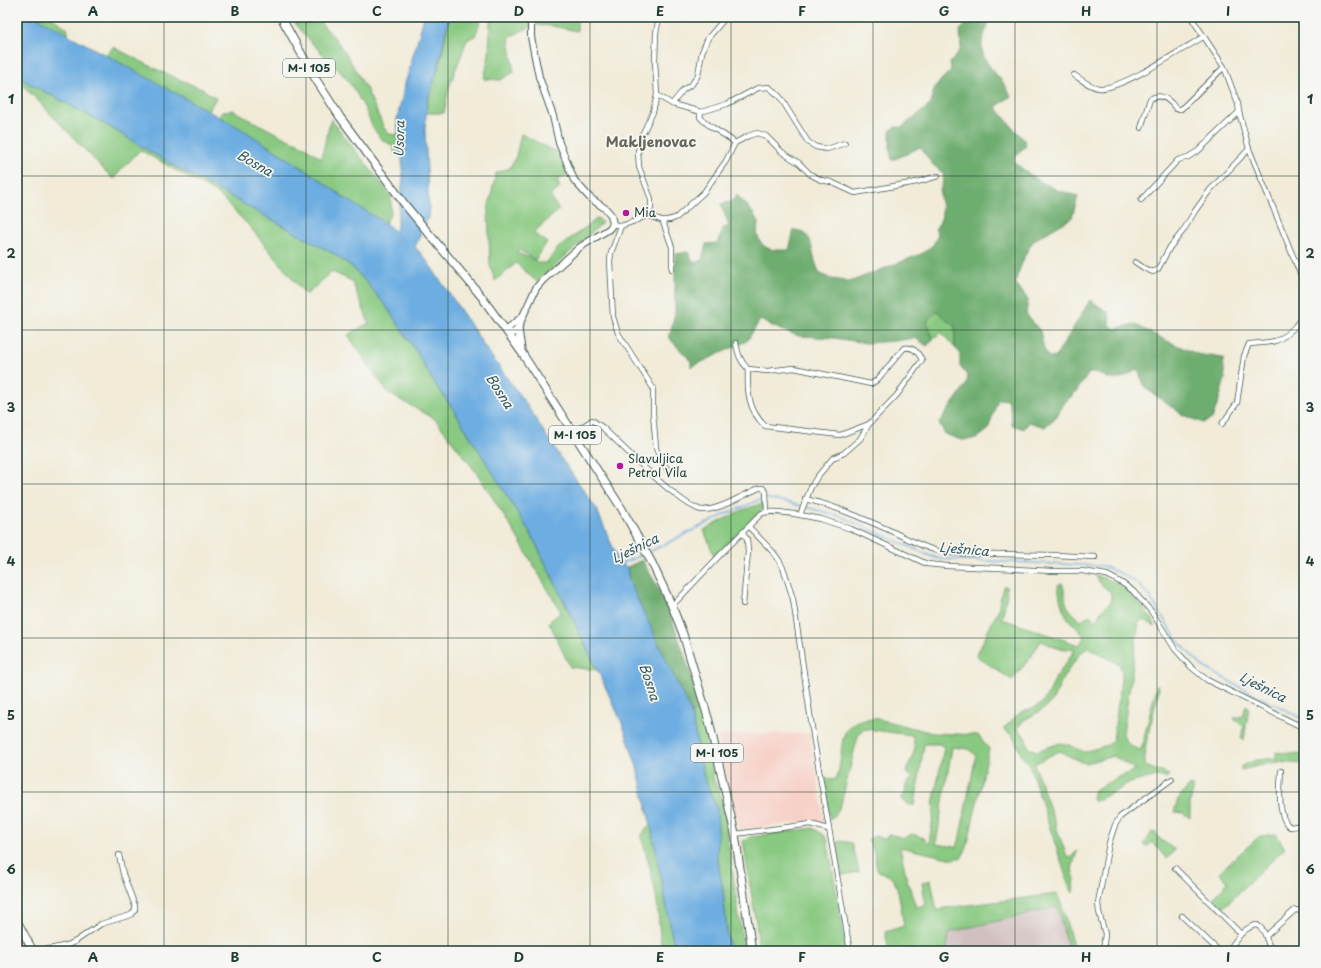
<svg xmlns="http://www.w3.org/2000/svg" width="1321" height="968" font-family="'Playpen Sans',sans-serif">
<style>
.built{fill:#f7d1c8}
.industrial{fill:#d2bfc0}
.green{fill:#89c981;stroke:#54835a;fill-rule:evenodd}
.forest{fill:#6ead6f;stroke:#467552}
.water{fill:#6dade1;stroke:#46758a}
.lines{fill:none;stroke-linecap:round;stroke-linejoin:round}
.stream{stroke:#6dade1;stroke-width:1.5}
.minor-casing{stroke:#3e574d;stroke-width:6}
.tertiary-casing{stroke:#3e574d;stroke-width:8}
.secondary-casing{stroke:#3e574d;stroke-width:9}
.primary-casing{stroke:#3e574d;stroke-width:9}
.minor{stroke:#fff;stroke-width:4.5}
.tertiary{stroke:#fff;stroke-width:6}
.secondary{stroke:#fff;stroke-width:7}
.primary{stroke:#fff;stroke-width:7}
.rail{stroke:#1f3d34;stroke-width:1.5;stroke-dasharray:6 3;stroke-linecap:butt}
.grid{fill:none;stroke:#1f3d34;stroke-width:1;stroke-opacity:0.55}
.poi-dot{fill:#b5179e;stroke:#f6f6f2;stroke-width:1.5}
.labels{text-anchor:middle;stroke-width:3.5;stroke-linejoin:round;paint-order:stroke}
.shield{fill:#f6f6f2;stroke:#60746d;stroke-width:1}
.shield-label{font-size:11px;font-weight:bold;fill:#1f3d34}
.poi-label{font-size:12px;fill:#1f3d34;stroke:#f6f6f2;text-anchor:start}
.water-label{font-size:13px;font-style:italic;fill:#32595f;stroke:#f6f6f2}
.quarter-label{font-size:14px;font-weight:bold;fill:#656657;stroke:#f6f6f2}
.neatline{fill:none;stroke:#1f3d34;stroke-width:1.5}
.grid-label{font-size:13px;text-anchor:middle;font-weight:bold;fill:#1f3d34}
</style>
<rect width="100%" height="100%" fill="#f6f6f2"/>
<filter id="ink" filterUnits="userSpaceOnUse"><feTurbulence type="fractalNoise" baseFrequency=".025" numOctaves="2"/><feDisplacementMap in="SourceGraphic" scale="8" xChannelSelector="R" yChannelSelector="G"/><feConvolveMatrix kernelMatrix="1 2 1 2 8 2 1 2 1" color-interpolation-filters="sRGB"/></filter>
<filter id="wash" filterUnits="userSpaceOnUse"><feTurbulence type="fractalNoise" baseFrequency=".012" numOctaves="4" result="noise"/><feDisplacementMap in="SourceGraphic" scale="16" xChannelSelector="R" yChannelSelector="G"/><feGaussianBlur stdDeviation="0.9" result="paint"/><feColorMatrix in="noise" values="0 0 0 0 0 0 0 0 0 0 0 0 0 0 0 0 0 1.4 0 .05"/><feComposite in="paint" operator="in"/></filter>
<g filter="url(#wash)">
<rect width="100%" height="100%" fill="#f1ebd8"/>
<polygon class="built" points="810,733 825,825 809,821 738,830 718,736 751,734"/>
<polygon class="industrial" points="1058,907 1069,951 946,951 950,932"/>
<g class="green">
<polygon points="36,17 51,17 67,28 69,36"/>
<polygon points="290,17 315,17 334,37 348,57 367,90 384,128 389,134 398,135 402,157 395,154 393,146 381,139 373,128 366,111 356,93 347,79 306,37"/>
<path d="M 450,17 L 480,17 L 480,23 L 475,36 L 467,40 L 449,87 L 444,113 L 426,113 C 427,96 435,82 439,65 C 444,49 445,33 450,17 Z"/>
<polygon points="492,17 577,17 577,31 552,26 534,25 509,37 514,72 500,80 484,79 489,55 490,22"/>
<polygon points="113,47 160,71 202,89 216,98 208,111 105,55"/>
<polygon points="17,77 105,124 169,163 334,254 351,266 366,282 386,306 416,351 430,376 455,412 532,536 597,670 570,667 549,622 561,612 513,530 476,472 435,419 388,393 348,335 369,323 352,281 332,272 306,295 249,226 219,195 140,150 113,179 17,79"/>
<polygon points="232,110 285,138 302,145 321,158 331,119 391,196 391,213 385,223 357,207 316,177 271,148 219,117 222,111"/>
<path d="M 521,134 C 535,140 548,150 564,154 L 569,174 L 557,180 L 560,188 L 550,196 L 559,210 L 533,233 L 547,242 L 535,260 L 518,249 L 516,252 L 540,263 L 546,263 L 558,248 L 598,218 L 602,223 L 537,282 L 516,263 L 495,281 L 490,265 L 488,210 L 496,173 L 510,168 L 516,156 Z"/>
<polygon points="937,310 946,320 955,326 955,348 941,332 934,339 927,325 929,319"/>
<polygon points="764,503 763,508 761,511 754,516 746,526 714,556 704,530 742,510"/>
<path d="M 1095,575 L 1117,583 L 1128,590 L 1153,620 L 1155,626 L 1143,620 L 1139,621 L 1123,733 C 1126,743 1130,747 1141,750 L 1157,684 L 1159,688 C 1155,715 1143,739 1145,766 L 1169,775 L 1166,778 L 1157,776 L 1126,784 L 1120,789 L 1094,802 L 1092,798 L 1094,790 L 1123,775 L 1136,770 L 1113,756 L 1087,763 L 1081,762 L 1059,751 L 1034,764 L 1067,857 L 1070,858 L 1077,851 L 1072,869 L 1075,879 L 1073,893 L 1069,886 L 1029,764 L 1022,756 L 1013,736 L 1003,729 L 1021,712 L 1030,710 L 1041,704 L 1049,693 L 1056,677 L 1075,650 L 1057,648 L 1041,641 L 1030,658 L 1012,680 L 976,656 L 998,610 L 1003,586 L 1006,586 L 1007,595 L 1002,619 L 1079,645 L 1085,638 C 1081,631 1075,627 1070,621 C 1061,610 1060,598 1058,585 L 1062,583 C 1065,590 1064,595 1066,602 C 1067,609 1076,616 1081,620 L 1090,615 L 1096,621 L 1101,612 L 1112,600 C 1111,589 1107,591 1101,584 C 1099,582 1097,578 1095,575 ZM 1088,648 L 1119,664 L 1122,672 L 1113,740 L 1108,745 L 1084,752 L 1069,745 L 1060,743 L 1037,751 L 1029,748 L 1024,735 L 1017,729 L 1024,720 L 1044,709 L 1053,700 L 1063,678 L 1081,652 Z"/>
<polygon points="697,693 710,749 713,778 722,799 744,951 729,951 723,891 717,855 718,832 717,809 704,777 691,713 696,711"/>
<polygon points="1246,705 1249,707 1244,741 1241,738 1244,726 1235,720 1234,718 1243,716"/>
<path d="M 874,718 L 933,733 L 978,735 L 989,749 L 967,847 L 962,857 L 953,859 L 900,847 L 906,876 L 916,907 L 926,905 L 922,883 L 931,880 L 937,911 L 945,908 L 1057,894 L 1062,906 L 1074,950 L 1069,951 L 1057,907 L 950,932 L 946,951 L 889,951 L 885,932 L 904,926 C 902,916 899,883 891,877 C 887,874 882,873 877,870 L 874,852 L 868,839 L 875,836 L 884,839 L 889,834 L 904,838 L 912,834 L 924,838 L 927,843 L 929,843 L 934,811 L 933,804 L 944,747 L 939,744 L 924,744 L 915,805 L 910,805 L 901,799 L 905,793 L 906,785 L 913,777 L 906,773 L 915,749 L 912,735 L 865,729 L 859,732 L 841,804 L 837,813 L 830,819 L 824,778 L 836,779 C 847,752 831,720 874,718 ZM 952,747 L 968,749 L 976,755 L 959,841 L 957,847 L 936,844 Z"/>
<polygon points="1276,752 1304,755 1304,764 1275,762 1241,770 1241,766 1257,760 1276,758"/>
<polygon points="1189,786 1194,787 1190,803 1190,818 1183,813 1174,812 1178,799"/>
<path d="M 651,826 L 675,951 L 662,951 C 660,938 659,926 658,913 C 656,887 648,861 641,836 L 648,827 Z"/>
<polygon points="813,828 824,835 827,839 847,951 759,951 756,923 743,841 750,837"/>
<polygon points="1152,832 1156,833 1160,839 1175,850 1167,859 1152,842 1146,847 1144,844"/>
<polygon points="1276,834 1285,848 1221,910 1211,901 1228,882 1219,872 1260,836"/>
<polygon points="840,841 852,843 859,872 841,875 836,843"/>
</g>
<g class="forest">
<path d="M 973,17 L 991,17 C 989,24 982,38 982,43 C 980,61 996,72 1005,85 C 1007,88 1009,93 1011,96 L 996,107 L 1008,122 L 1025,141 L 1026,146 L 1014,157 L 1015,163 L 1036,179 L 1057,190 L 1078,196 L 1072,218 L 1034,240 L 1025,255 L 1015,282 L 1028,300 L 1026,314 L 1040,331 L 1044,349 L 1048,357 L 1055,358 L 1090,300 L 1110,314 L 1109,324 L 1115,329 L 1134,324 L 1165,340 L 1197,354 L 1223,358 L 1225,379 L 1220,397 L 1212,419 L 1203,423 L 1183,415 L 1145,388 L 1138,369 C 1130,374 1119,382 1108,378 C 1099,374 1100,373 1089,373 L 1076,392 L 1065,402 L 1057,416 L 1045,427 L 1029,422 L 1024,429 L 1012,425 L 1011,411 L 1008,400 L 998,399 L 988,430 L 976,439 L 961,440 L 945,434 L 939,423 L 966,385 L 968,377 L 960,366 L 960,353 L 955,348 L 955,326 L 946,320 L 937,311 L 929,319 L 927,324 L 934,339 L 927,346 L 915,338 L 895,341 L 866,343 L 834,338 L 799,336 L 781,330 L 760,320 L 747,341 L 691,367 L 691,361 L 669,338 L 675,313 L 675,254 L 688,252 L 694,263 L 702,260 L 706,244 L 717,243 L 722,233 L 721,229 L 729,226 L 721,204 L 731,202 L 737,195 C 744,202 755,213 758,223 C 758,226 757,229 757,232 C 761,252 774,250 789,250 L 794,230 C 811,231 811,244 814,258 C 815,263 818,268 819,273 L 831,279 L 852,281 L 921,254 L 933,245 L 938,235 L 935,229 C 946,216 941,208 940,195 C 939,187 945,183 943,173 L 932,164 L 921,148 L 918,148 L 907,154 L 892,160 L 890,151 L 890,131 L 895,127 L 902,127 L 931,104 L 934,89 L 942,79 L 951,70 L 950,63 L 961,49 L 960,30 Z"/>
<polygon points="642,560 655,582 672,619 697,693 697,711 691,713 629,581 627,567"/>
</g>
<polygon class="water" points="17,17 36,17 245,131 316,177 346,199 385,223 396,232 403,178 402,157 398,135 397,119 405,84 424,17 450,17 446,30 439,65 427,102 425,130 429,208 428,217 415,247 425,258 470,324 484,346 526,404 560,457 583,489 596,508 620,564 627,567 629,581 691,713 704,777 717,809 718,832 717,855 723,891 729,951 675,951 651,826 637,767 623,725 576,624 532,536 455,412 430,376 416,351 386,306 366,282 351,266 334,254 169,163 105,124 17,77"/>
<g class="lines">
<g class="stream">
<polyline points="649,552 726,514 764,498 786,502 840,516 928,555 939,559 1103,566 1122,574 1138,584 1149,596 1178,641 1202,666 1238,686 1304,719"/>
<polyline points="620,564 644,554"/>
</g>
</g>
</g>
<g filter="url(#ink)">
<g class="lines">
<defs>
<g id="minor">
<polyline points="1191,17 1224,67 1238,104 1239,112 1249,149 1300,273 1304,278"/>
<path d="M 1074,75 C 1082,80 1090,87 1099,88 C 1119,91 1184,48 1203,37"/>
<path d="M 657,95 L 672,104 L 701,112 L 700,117 C 709,128 724,133 735,143"/>
<polyline points="672,104 683,90 692,84 698,75 702,52 708,38 726,17"/>
<polyline points="701,112 727,104 758,88 769,87 780,97 808,142 816,147 827,149 845,143"/>
<path d="M 1141,128 L 1150,99 C 1161,92 1170,100 1176,109 L 1181,109 L 1224,67"/>
<polyline points="1141,200 1178,160 1188,157 1198,151 1239,112"/>
<path d="M 648,215 C 658,220 666,223 677,217 L 704,192 L 726,161 L 735,143 L 748,136 L 757,133 L 766,136 L 782,152 L 799,163 L 810,174 L 821,180 L 831,182 L 855,193 L 917,182 L 938,176"/>
<polyline points="663,222 672,247 672,269"/>
<polyline points="613,224 621,226 635,221 648,215 651,208 651,199 639,167 638,152 640,139 653,112 657,95 655,61 656,33 659,17"/>
<polyline points="621,226 611,253 610,261 613,317 618,333 653,388 653,413 656,448 659,456 669,472"/>
<polyline points="1135,262 1144,268 1153,272 1158,269 1170,247 1183,231 1195,211 1210,190 1249,149"/>
<path d="M 748,369 C 747,391 748,410 765,426 L 840,435 L 869,424"/>
<path d="M 1222,424 L 1237,403 L 1244,356 L 1249,344 C 1257,343 1267,343 1275,341 C 1286,337 1297,325 1304,316"/>
<path d="M 573,433 L 592,420 L 602,427 C 619,443 684,510 703,510 C 720,510 743,495 759,488 L 763,488 L 766,492 L 767,512"/>
<path d="M 805,499 C 835,506 862,518 889,530 C 908,539 926,549 946,553 L 1054,555 L 1095,557"/>
<polyline points="800,515 821,519 851,529 927,564 947,566 999,568 1052,571 1082,571 1107,575 1122,583 1133,591 1151,611 1175,649 1191,667 1207,680 1304,728"/>
<polyline points="749,527 773,552 779,560 784,570 793,599 814,741 850,951"/>
<polyline points="742,533 747,539 748,552 743,604"/>
<path d="M 672,606 L 722,553 L 762,513 C 774,510 787,513 800,515 L 811,487 L 817,477 L 833,458 L 844,453 L 860,439 L 869,424 L 897,395 L 922,360 C 918,352 913,346 904,348 L 877,380 L 871,384 L 794,368 L 767,371 L 748,369 C 740,361 738,354 736,343"/>
<path d="M 1281,771 C 1280,786 1277,818 1290,827 L 1304,825"/>
<polyline points="735,834 811,824 828,829"/>
<polyline points="1175,868 1241,934"/>
<polyline points="1182,916 1219,951"/>
<polyline points="1266,936 1295,910 1297,910 1304,913"/>
<polyline points="40,951 68,945 76,941 101,924 131,915 135,910 135,906 123,874 119,855"/>
<polyline points="1103,951 1105,934 1099,912 1098,903 1109,843 1115,825 1120,817 1132,808 1172,779"/>
<path d="M 1228,951 C 1235,942 1244,926 1257,925 C 1268,931 1265,944 1273,951"/>
</g>
<g id="tertiary">
<polyline points="506,330 523,316 536,288 543,280 580,247 609,229 613,224 611,215 606,209 590,198 574,180 559,143 553,116 539,77 531,37 531,17"/>
<polyline points="507,332 513,333 518,329 523,316"/>
</g>
<polyline id="secondary" points="17,921 33,951"/>
<g id="primary">
<polyline points="281,17 315,78 340,117 406,206 481,296 522,353 622,509 652,563 672,606 683,634 709,721 735,834 752,951"/>
<polyline points="518,329 521,349"/>
</g>
</defs>
<use href="#minor" class="minor-casing"/>
<use href="#tertiary" class="tertiary-casing"/>
<use href="#secondary" class="secondary-casing"/>
<use href="#primary" class="primary-casing"/>
<use href="#minor" class="minor"/>
<use href="#tertiary" class="tertiary"/>
<use href="#secondary" class="secondary"/>
<use href="#primary" class="primary"/>
<polyline class="rail" points="17,945 21,951"/>
</g>
</g>
<path class="grid" d="M 164,17 L 164,951M 306,17 L 306,951M 448,17 L 448,951M 590,17 L 590,951M 731,17 L 731,951M 873,17 L 873,951M 1015,17 L 1015,951M 1157,17 L 1157,951M 17,176 L 1304,176M 17,330 L 1304,330M 17,484 L 1304,484M 17,638 L 1304,638M 17,792 L 1304,792"/>
<g class="poi-dot">
<circle cx="626" cy="213" r="4"/>
<circle cx="620" cy="466" r="4"/>
</g>
<g class="labels">
<g class="shield">
<rect x="283" y="59" width="52" height="18" rx="3"/>
<rect x="549" y="426" width="52" height="18" rx="3"/>
<rect x="691" y="744" width="52" height="18" rx="3"/>
</g>
<g class="shield-label">
<text x="309" y="72">M-I 105</text>
<text x="575" y="439">M-I 105</text>
<text x="717" y="757">M-I 105</text>
</g>
<g class="poi-label">
<text x="634" y="217">Mia</text>
<text x="628" y="463">Slavuljica<tspan x="628" dy="14">Petrol Vila</tspan></text>
</g>
<g class="water-label">
<text transform="translate(399 139) rotate(-88)" y="5">Usora</text>
<text transform="translate(255 163) rotate(30)" y="5">Bosna</text>
<text transform="translate(500 391) rotate(57)" y="5">Bosna</text>
<text transform="translate(635 548) rotate(-26)" y="5">Lješnica</text>
<text transform="translate(964 549) rotate(5)" y="5">Lješnica</text>
<text transform="translate(650 682) rotate(72)" y="5">Bosna</text>
<text transform="translate(1263 687) rotate(27)" y="5">Lješnica</text>
</g>
<g class="quarter-label">
<text x="651" y="147">Makljenovac</text>
</g>
</g>
<rect width="1321" height="968" fill="none" stroke="#f6f6f2" stroke-width="44"/>
<rect x="22" y="22" width="1277" height="924" class="neatline"/>
<g class="grid-label">
<text x="93" y="16">A</text>
<text x="235" y="16">B</text>
<text x="377" y="16">C</text>
<text x="519" y="16">D</text>
<text x="660" y="16">E</text>
<text x="802" y="16">F</text>
<text x="944" y="16">G</text>
<text x="1086" y="16">H</text>
<text x="1228" y="16">I</text>
<text x="11" y="104">1</text>
<text x="1310" y="104">1</text>
<text x="11" y="258">2</text>
<text x="1310" y="258">2</text>
<text x="11" y="412">3</text>
<text x="1310" y="412">3</text>
<text x="11" y="566">4</text>
<text x="1310" y="566">4</text>
<text x="11" y="720">5</text>
<text x="1310" y="720">5</text>
<text x="11" y="874">6</text>
<text x="1310" y="874">6</text>
<text x="93" y="962">A</text>
<text x="235" y="962">B</text>
<text x="377" y="962">C</text>
<text x="519" y="962">D</text>
<text x="660" y="962">E</text>
<text x="802" y="962">F</text>
<text x="944" y="962">G</text>
<text x="1086" y="962">H</text>
<text x="1228" y="962">I</text>
</g>
</svg>
